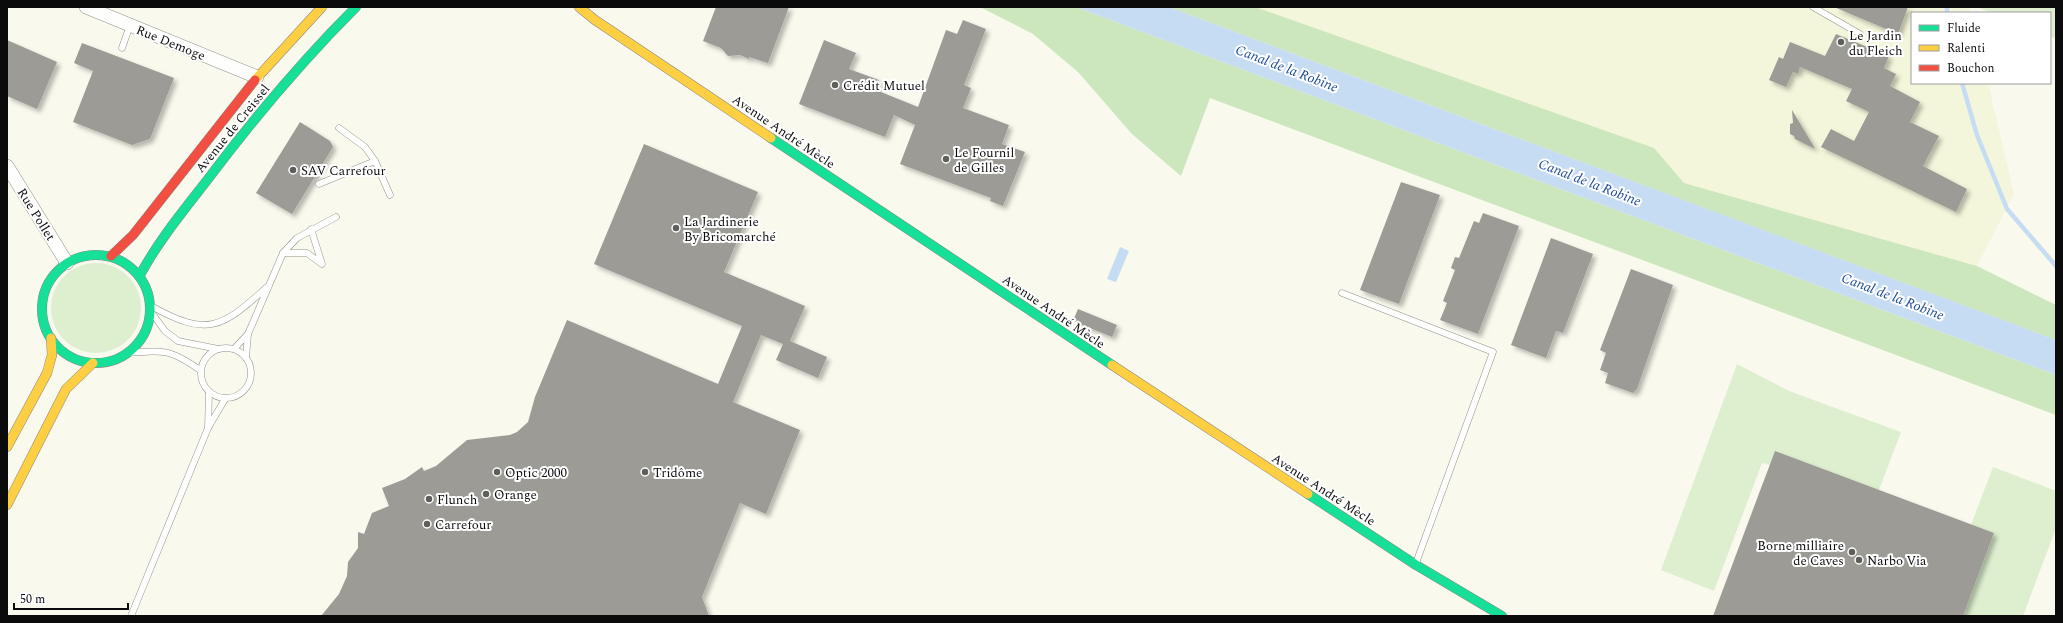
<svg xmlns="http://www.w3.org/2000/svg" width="2063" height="623" font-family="Spectral,serif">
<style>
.farmland{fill:#f4f6db}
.green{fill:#ddefcf}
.forest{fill:#cce6bd}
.water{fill:#c6dcf2}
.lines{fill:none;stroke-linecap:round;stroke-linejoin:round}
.stream{stroke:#c6dcf2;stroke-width:4.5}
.building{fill:#9c9b95;filter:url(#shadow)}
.lane-casing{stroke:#92928d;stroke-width:7}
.street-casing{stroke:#92928d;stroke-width:14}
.fast-casing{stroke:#898984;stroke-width:10}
.slow-casing{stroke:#898984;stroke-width:10}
.jam-casing{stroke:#898984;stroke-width:10}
.lane{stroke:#fefefc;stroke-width:6}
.street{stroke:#fefefc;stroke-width:13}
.fast{stroke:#16e098;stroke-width:9}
.slow{stroke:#ffcf43;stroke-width:9}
.jam{stroke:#f24e42;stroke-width:9}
.poi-dot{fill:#5e5e5a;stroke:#fff;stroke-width:1.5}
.labels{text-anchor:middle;stroke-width:4;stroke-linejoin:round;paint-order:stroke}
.poi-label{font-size:13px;fill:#0b0b0b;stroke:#fff;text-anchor:start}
.street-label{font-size:13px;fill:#0b0b0b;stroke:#fff}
.water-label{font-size:14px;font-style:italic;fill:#1a4a97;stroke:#fff}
</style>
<defs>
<filter id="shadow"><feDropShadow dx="3.5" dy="3.5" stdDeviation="2" flood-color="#0004"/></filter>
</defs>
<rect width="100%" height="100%" fill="#f9f9ee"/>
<polygon class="farmland" points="1195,7 1970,7 1971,13 1912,13 1912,83 1988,83 2014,194 1977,266 1684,183"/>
<g class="green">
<polygon points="1977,7 2056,7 2056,39 2050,36 2050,13 1992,13"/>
<circle cx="96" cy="308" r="45"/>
<polygon points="1737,364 1789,391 1901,432 1879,490 1762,463 1714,591 1661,570"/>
<polygon points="1993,467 2056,491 2056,528 2023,616 1963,616 1994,533 1971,525"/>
</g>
<g class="forest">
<polygon points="980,7 1076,7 2056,375 2056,415 1210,98 1181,176 1132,134 1078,72 1033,34"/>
<polygon points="1169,7 1255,7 1654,148 1684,183 1977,266 2056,305 2056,340"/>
</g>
<g class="water">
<polygon points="1076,7 1169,7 2027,329 2056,340 2056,375"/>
<polygon points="1120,247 1129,251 1116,282 1107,279"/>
</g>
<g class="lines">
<g class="stream">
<polyline points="1947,7 1947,13"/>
<polyline points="1962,83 1977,135 2007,209 2056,266"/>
</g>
</g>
<g class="building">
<polygon points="716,7 789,7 768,63 749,57 749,59 740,55 728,56 721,48 703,41"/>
<polygon points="1834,7 1908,7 1898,34"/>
<polygon points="963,20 986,29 964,85 971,88 963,108 1009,125 1002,144 1025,152 1003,206 990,201 991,198 900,164 915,125 894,115 885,137 799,104 824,40 856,53 849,69 879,80 876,90 918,107 946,30 957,34"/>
<polygon points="1836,34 1889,56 1884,68 1896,74 1890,86 1920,102 1910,122 1939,136 1923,166 1967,189 1956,212 1821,147 1831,129 1854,141 1869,112 1846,101 1852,89 1800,67 1798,74 1793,72 1786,87 1769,80 1779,57 1783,59 1790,42 1825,56"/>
<polygon points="7,40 57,62 37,109 7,96"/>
<polygon points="82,43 174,78 150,139 132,145 73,122 93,71 74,63"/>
<polygon points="1792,110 1813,145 1815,149 1795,139 1794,136 1790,134 1790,124 1793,123"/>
<polygon points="300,122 330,141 333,147 292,214 256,193"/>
<polygon points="644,144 758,192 724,272 805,306 790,341 827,357 818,378 776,360 783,344 761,335 733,402 800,430 766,514 740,503 702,597 709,616 321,616 339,594 347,576 348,562 358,548 358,532 364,534 372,513 389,506 382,488 405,479 422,467 424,471 436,466 467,440 510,435 517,432 528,422 535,397 567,320 718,384 742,326 594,264"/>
<polygon points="1401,182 1440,195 1399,304 1360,290"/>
<polygon points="1483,213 1519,226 1478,334 1440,320 1447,303 1443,301 1455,270 1451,268 1455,257 1459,258 1474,221 1479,223"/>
<polygon points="1551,238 1593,254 1563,333 1556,331 1546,358 1511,345"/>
<polygon points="1631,269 1673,285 1637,389 1633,393 1605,383 1608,373 1600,370 1606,353 1600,350"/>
<polygon points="1078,309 1117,325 1112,337 1073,321"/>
<polygon points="1775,451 1994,533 1963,616 1713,616"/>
</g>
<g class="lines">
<defs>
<g id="lane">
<polyline points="1813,7 1860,34"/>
<polyline points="122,48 130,25"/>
<polyline points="339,128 365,147 375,161 390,195"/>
<polyline points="319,184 375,161"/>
<polyline points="283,253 307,253 322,264 311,229"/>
<polyline points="1342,293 1493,352 1416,563"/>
<path d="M 151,306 C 207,337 221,329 267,287"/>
<polyline points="151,312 165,331 178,341 218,349"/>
<polyline points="248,334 283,253 297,238 336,217"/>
<circle cx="226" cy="373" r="25"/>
<polyline points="234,349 248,334 246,357"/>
<path d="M 128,353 C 164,350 170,349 200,370"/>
<polyline points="209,393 208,428 225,399"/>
<polyline points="131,616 208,428"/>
</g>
<g id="street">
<polyline points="86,7 257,77"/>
<polyline points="7,166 67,263"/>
</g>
<g id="fast">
<polyline points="771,138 1112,365"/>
<circle cx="96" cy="309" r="54"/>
<path d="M 140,275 C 159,240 184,210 208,179 C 254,118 302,61 356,7"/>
<polyline points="1308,494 1416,565 1502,616"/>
</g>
<g id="slow">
<polyline points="579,7 595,20 771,138"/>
<polyline points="255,80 322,7"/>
<polyline points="1112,365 1308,494"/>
<polyline points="7,447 47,373 52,355 51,338"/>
<polyline points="7,505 66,389 93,363"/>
</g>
<polyline id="jam" points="111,256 133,235 255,80"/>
</defs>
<use href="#lane" class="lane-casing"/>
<use href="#street" class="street-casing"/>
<use href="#fast" class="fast-casing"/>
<use href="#slow" class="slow-casing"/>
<use href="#jam" class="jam-casing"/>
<use href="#lane" class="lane"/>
<use href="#street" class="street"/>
<use href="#fast" class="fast"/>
<use href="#slow" class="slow"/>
<use href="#jam" class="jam"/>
</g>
<g class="poi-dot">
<circle cx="1841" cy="42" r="4"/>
<circle cx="835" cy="85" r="4"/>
<circle cx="946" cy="159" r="4"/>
<circle cx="293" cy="170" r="4"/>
<circle cx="676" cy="228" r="4"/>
<circle cx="497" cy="472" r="4"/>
<circle cx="645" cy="472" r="4"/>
<circle cx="486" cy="494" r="4"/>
<circle cx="429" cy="499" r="4"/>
<circle cx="427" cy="524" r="4"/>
<circle cx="1852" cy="552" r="4"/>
<circle cx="1859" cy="560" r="4"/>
</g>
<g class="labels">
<g class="poi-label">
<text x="1849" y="40">Le Jardin<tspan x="1849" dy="15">du Fleich</tspan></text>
<text x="843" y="90">Crédit Mutuel</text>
<text x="954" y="157">Le Fournil<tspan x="954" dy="15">de Gilles</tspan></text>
<text x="301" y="175">SAV Carrefour</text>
<text x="684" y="226">La Jardinerie<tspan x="684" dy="15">By Bricomarché</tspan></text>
<text x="505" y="477">Optic 2000</text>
<text x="653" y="477">Tridôme</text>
<text x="494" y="499">Orange</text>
<text x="437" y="504">Flunch</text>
<text x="435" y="529">Carrefour</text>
<text x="1844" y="550" text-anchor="end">Borne milliaire<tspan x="1844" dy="15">de Caves</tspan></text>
<text x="1867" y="565">Narbo Via</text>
</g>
<g class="street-label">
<text transform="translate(171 42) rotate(22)" y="5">Rue Demoge</text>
<text transform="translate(232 128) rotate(-51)" y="5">Avenue de Creissel</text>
<text transform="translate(784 131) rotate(34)" y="5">Avenue André Mècle</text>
<text transform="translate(37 214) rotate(58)" y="5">Rue Pollet</text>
<text transform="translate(1054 311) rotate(34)" y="5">Avenue André Mècle</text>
<text transform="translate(1324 489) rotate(33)" y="5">Avenue André Mècle</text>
</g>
<g class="water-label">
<text transform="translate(1287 68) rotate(21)" y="5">Canal de la Robine</text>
<text transform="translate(1590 182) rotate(21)" y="5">Canal de la Robine</text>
<text transform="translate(1893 296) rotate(21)" y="5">Canal de la Robine</text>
</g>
</g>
<rect width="2063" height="623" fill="none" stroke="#0b0b0b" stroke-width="16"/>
<rect x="1911" y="12" width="140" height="72" fill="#ffffff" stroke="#9d9d9d"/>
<rect x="1919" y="25" width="20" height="6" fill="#16e098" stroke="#9d9d9d"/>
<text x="1947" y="32" font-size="12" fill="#0b0b0b">Fluide</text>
<rect x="1919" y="45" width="20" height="6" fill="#ffcf43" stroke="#9d9d9d"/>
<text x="1947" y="52" font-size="12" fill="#0b0b0b">Ralenti</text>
<rect x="1919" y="65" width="20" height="6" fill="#f24e42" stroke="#9d9d9d"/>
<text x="1947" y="72" font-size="12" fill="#0b0b0b">Bouchon</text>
<path d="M14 603v6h114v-6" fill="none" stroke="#0b0b0b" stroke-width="2"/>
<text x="20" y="603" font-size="12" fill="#0b0b0b" stroke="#ffffff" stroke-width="3" paint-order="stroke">50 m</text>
</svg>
